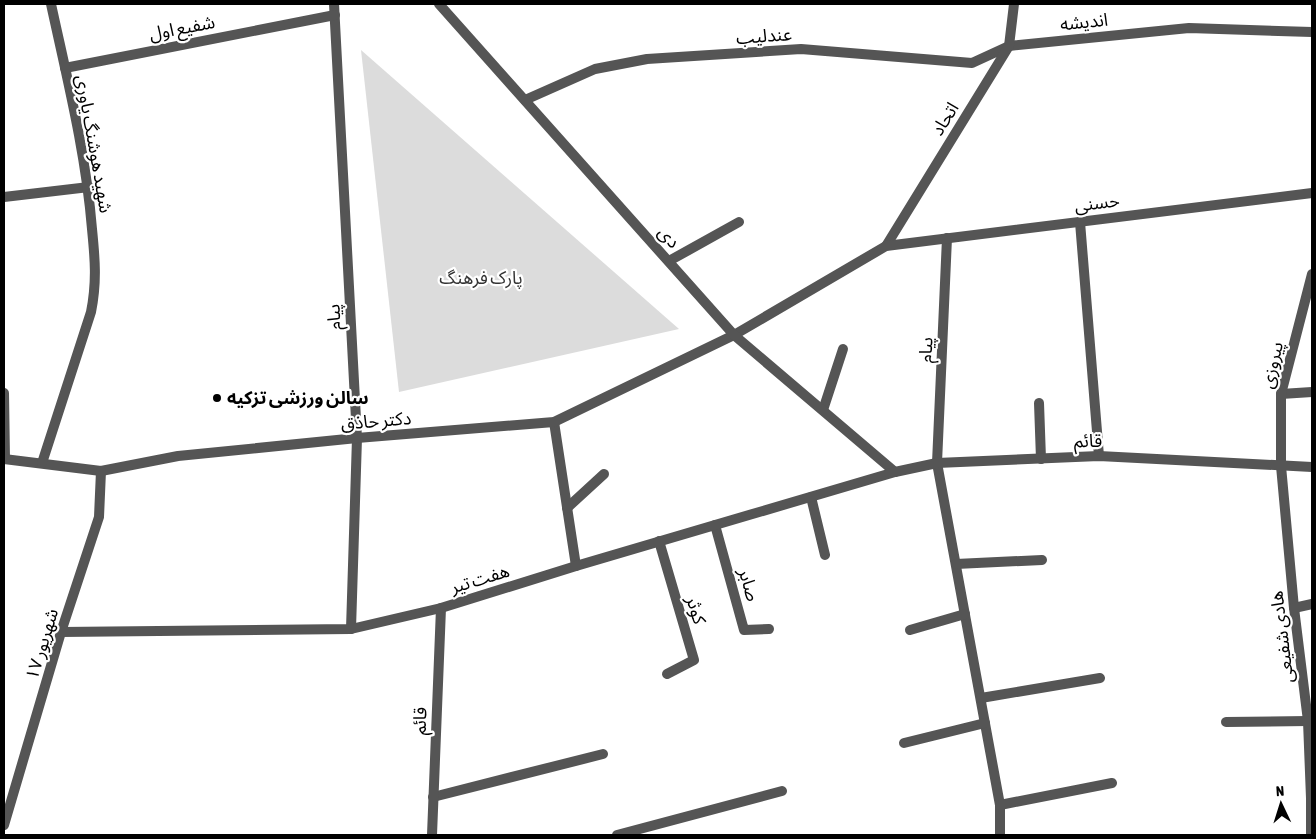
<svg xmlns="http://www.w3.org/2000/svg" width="1316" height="839" font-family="'Asap Condensed','Noto Sans Arabic',sans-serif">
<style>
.green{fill:#dcdcdc}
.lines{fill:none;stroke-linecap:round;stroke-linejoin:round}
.minor{stroke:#555;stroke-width:10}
.tertiary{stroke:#555;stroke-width:10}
.poi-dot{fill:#000;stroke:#fff;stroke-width:2}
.labels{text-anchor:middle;stroke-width:4.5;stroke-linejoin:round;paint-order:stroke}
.street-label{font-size:18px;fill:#000;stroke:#fff}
.park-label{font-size:18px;fill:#333;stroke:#fff}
.poi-label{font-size:18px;font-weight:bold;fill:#000;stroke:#fff;text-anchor:start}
</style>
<rect width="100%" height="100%" fill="#fff"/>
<polygon class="green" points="361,50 679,329 399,392"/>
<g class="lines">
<g class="minor">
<polyline points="334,4 357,438 351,629"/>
<polyline points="65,68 335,15"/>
<polyline points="525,100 595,69 647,59 801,49 972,63 1009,46 1189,28 1312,32"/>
<polyline points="4,197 89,187"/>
<polyline points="1080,222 1099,456"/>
<polyline points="947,238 937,463 1000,805 1000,835"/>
<polyline points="886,246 1009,46 1014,4"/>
<polyline points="669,261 739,222"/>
<polyline points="4,393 5,459"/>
<polyline points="1281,394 1312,392"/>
<polyline points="1039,403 1041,459"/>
<polyline points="823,410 843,349"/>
<polyline points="554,422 576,566"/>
<polyline points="4,459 101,471 178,456 357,438 554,422 734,335 886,246 1312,193"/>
<path d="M 42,463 L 91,312 C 97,282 95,259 92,229 C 86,153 67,78 51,4"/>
<polyline points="1281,466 1294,608 1308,721 1311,798 1311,835"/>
<polyline points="811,497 825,555"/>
<polyline points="567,508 604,474"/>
<polyline points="715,525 744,630 769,629"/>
<polyline points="659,541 694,660 667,674"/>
<polyline points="956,564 1042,560"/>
<polyline points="1294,608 1312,604"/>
<polyline points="910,630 965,614"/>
<polyline points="981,698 1100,678"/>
<polyline points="1226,722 1308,721"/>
<polyline points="904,743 985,723"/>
<polyline points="433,797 603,754"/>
<polyline points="1000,805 1112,783"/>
<polyline points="4,825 61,632 99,517 101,471"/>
<polyline points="432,835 441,608"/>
<polyline points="617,835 782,791"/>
</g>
<g class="tertiary">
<polyline points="439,4 734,335 895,472"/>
<polyline points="1281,466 1281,394 1312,274"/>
<polyline points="61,632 351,629 441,608 576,566 895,472 937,463 1099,456 1312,467"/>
</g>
</g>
<circle class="poi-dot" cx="217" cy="398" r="5"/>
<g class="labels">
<g class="street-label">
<text transform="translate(1084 22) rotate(-6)" y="6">اندیشه</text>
<text transform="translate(182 28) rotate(-11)" y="6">شفیع اول</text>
<text transform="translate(764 36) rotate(-4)" y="6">عندلیب</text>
<text transform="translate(945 119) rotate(-58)" y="6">اتحاد</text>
<text transform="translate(94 144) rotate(80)" y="6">شهید هوشنگ یاوری</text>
<text transform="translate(1097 203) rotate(-7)" y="6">حسنی</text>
<text transform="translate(669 237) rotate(48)" y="6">دی</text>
<text transform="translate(334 317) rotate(-93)" y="6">پیام</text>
<text transform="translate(926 350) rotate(-88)" y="6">پیام</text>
<text transform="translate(1272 365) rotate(-77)" y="6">پیروزی</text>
<text transform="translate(376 421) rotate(-5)" y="6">دکتر حاذق</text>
<text transform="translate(1088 441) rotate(-1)" y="6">قائم</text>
<text transform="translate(480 579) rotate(-17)" y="6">هفت تیر</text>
<text transform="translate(749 585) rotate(74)" y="6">صابر</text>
<text transform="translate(696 610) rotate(73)" y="6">کوثر</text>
<text transform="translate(1282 637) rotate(-97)" y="6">هادی شفیعی</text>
<text transform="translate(42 644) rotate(-73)" y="6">۱۷ شهریور</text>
<text transform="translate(420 721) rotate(-88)" y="6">قائم</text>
</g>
<g class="park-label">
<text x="481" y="284">پارک فرهنگ</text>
</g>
<g class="poi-label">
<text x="227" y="404">سالن ورزشی تزکیه</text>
</g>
</g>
<rect width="1316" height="839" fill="none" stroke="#000000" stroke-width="10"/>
<g transform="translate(1281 804) rotate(356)" stroke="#ffffff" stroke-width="4" paint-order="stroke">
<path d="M0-4L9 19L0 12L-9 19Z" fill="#000000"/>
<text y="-8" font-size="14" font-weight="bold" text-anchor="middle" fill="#000000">N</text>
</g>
</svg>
